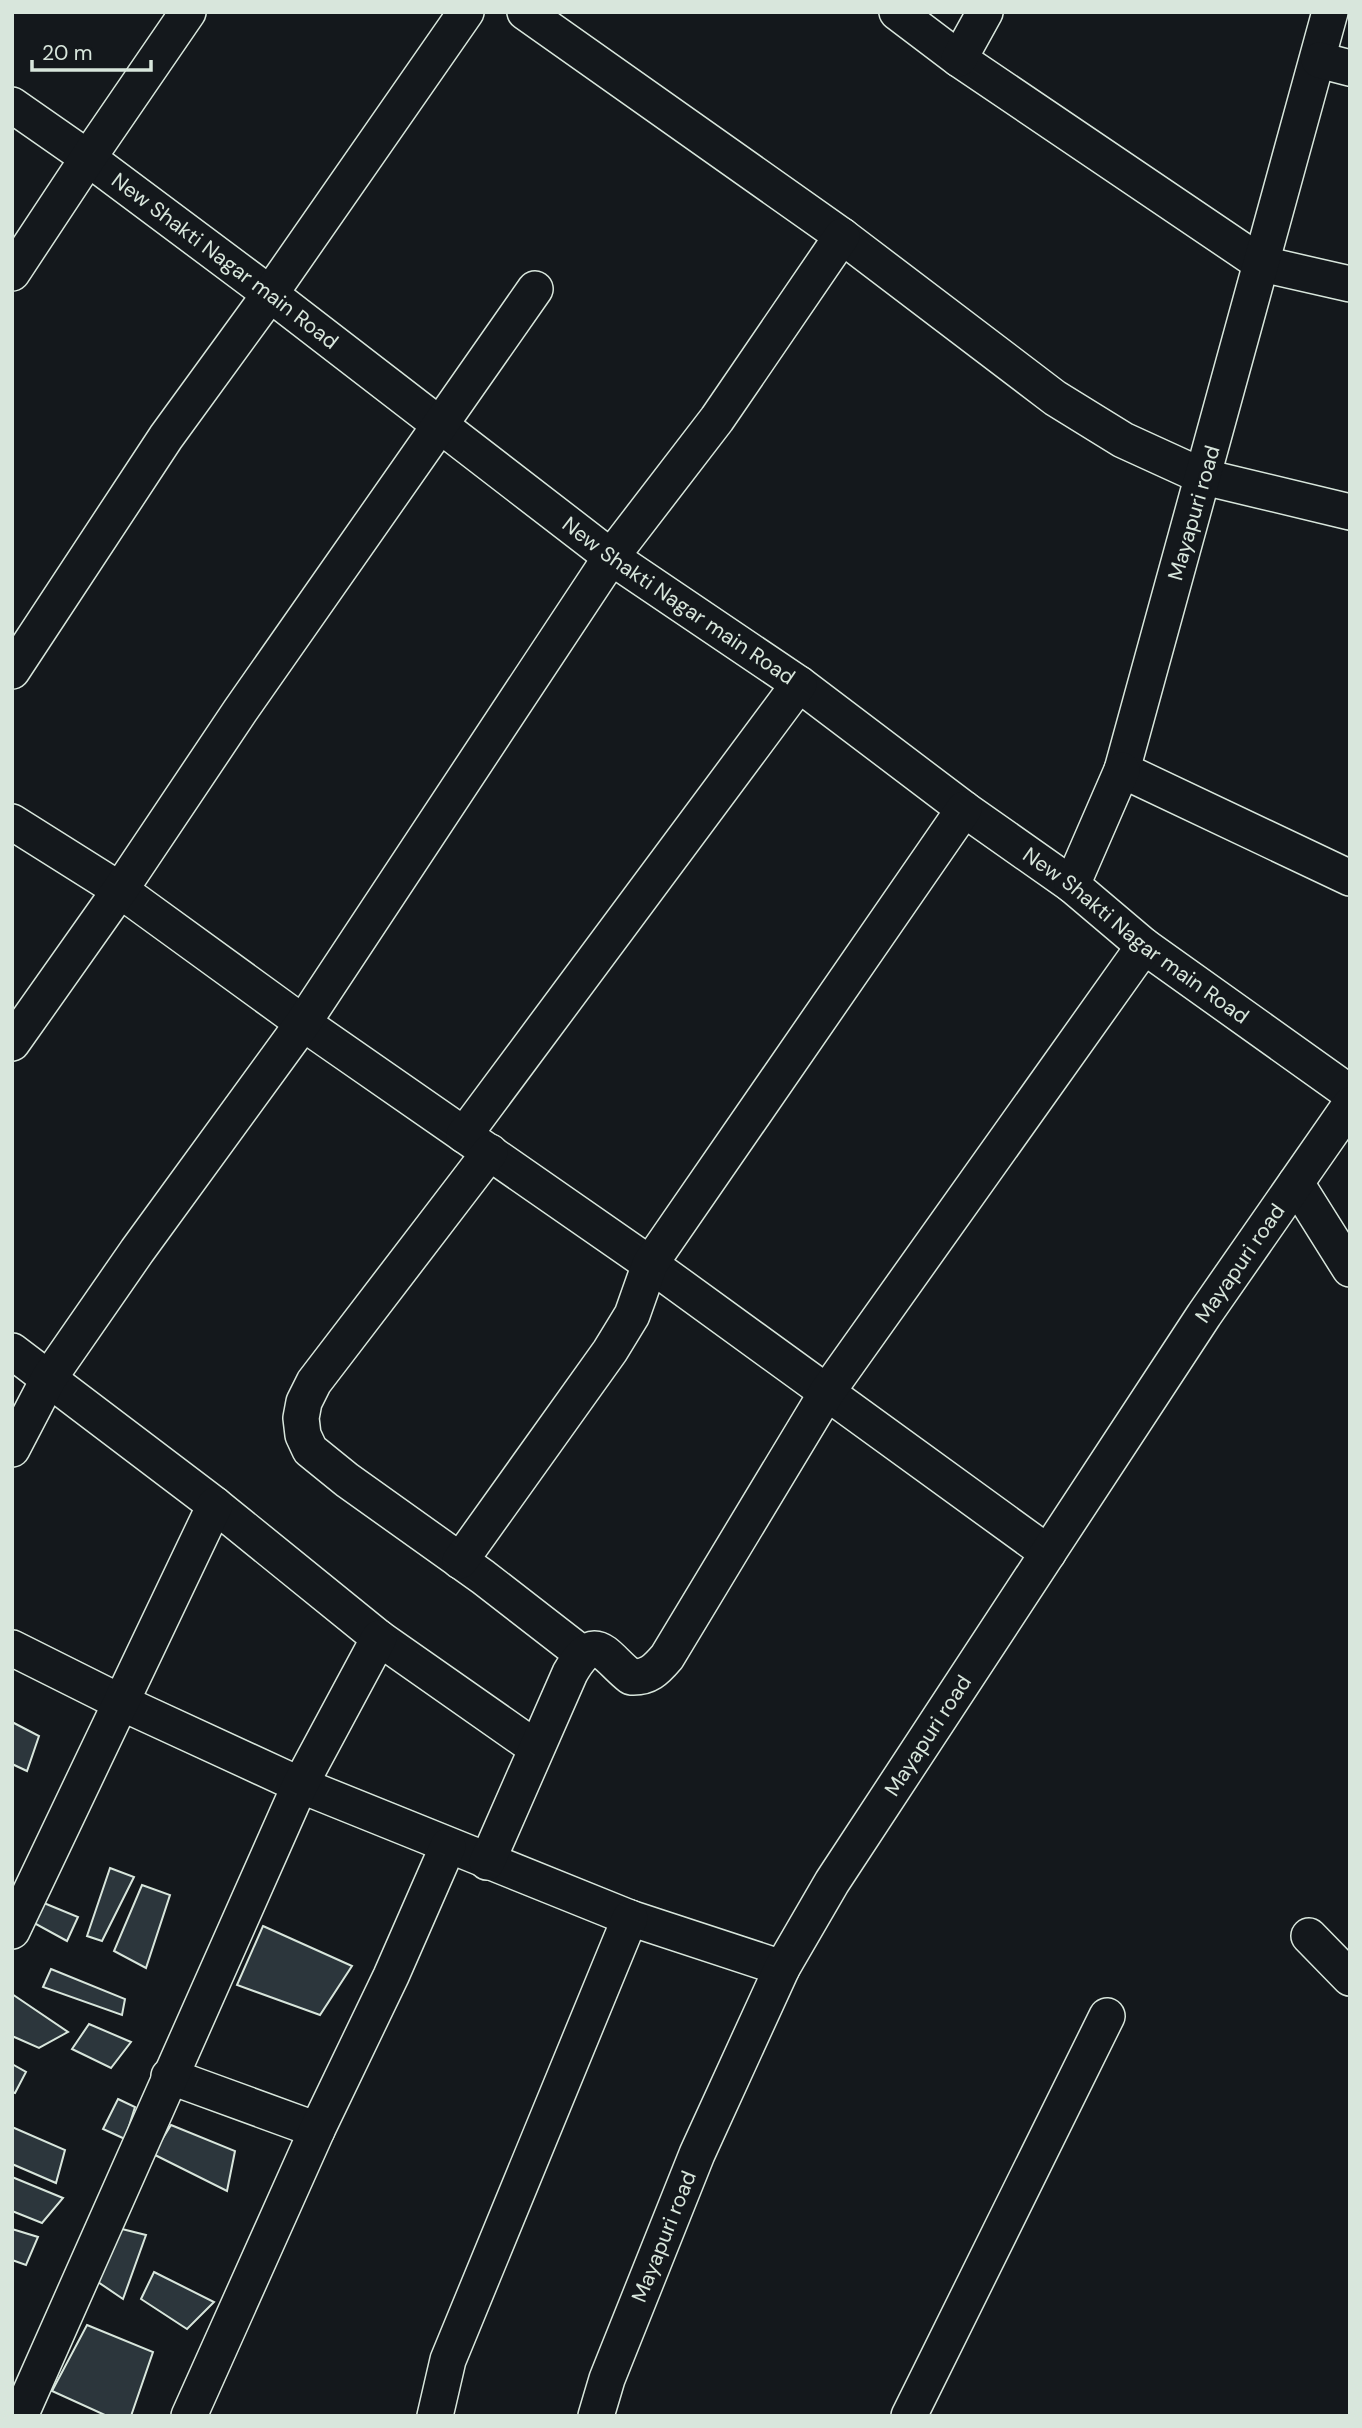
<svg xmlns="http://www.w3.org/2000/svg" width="1362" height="2428" font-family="'DM Sans',sans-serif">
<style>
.building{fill:#2c363c;stroke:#d8e6dc;stroke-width:2}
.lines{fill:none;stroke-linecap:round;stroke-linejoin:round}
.minor-casing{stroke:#d8e6dc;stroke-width:38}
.minor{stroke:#14181c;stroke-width:35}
.labels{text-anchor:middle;stroke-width:5;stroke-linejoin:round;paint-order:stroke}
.street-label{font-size:21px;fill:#d8e6dc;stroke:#14181c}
</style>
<rect width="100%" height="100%" fill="#14181c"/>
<g class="building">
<polygon points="12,1722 39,1736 27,1771 12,1764"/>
<polygon points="110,1868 134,1877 102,1941 87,1936"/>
<polygon points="142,1885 170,1895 146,1968 114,1951"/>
<polygon points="39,1901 78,1917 67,1941 34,1923"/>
<polygon points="263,1926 352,1966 320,2015 237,1985"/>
<polygon points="51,1969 125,1999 122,2015 43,1987"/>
<polygon points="12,1994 68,2032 39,2048 12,2036"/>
<polygon points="89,2024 131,2042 111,2068 72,2049"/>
<polygon points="12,2064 26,2072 15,2093 12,2092"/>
<polygon points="118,2099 135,2107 125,2139 103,2129"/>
<polygon points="171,2125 235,2151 227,2191 153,2154"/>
<polygon points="12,2127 65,2150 56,2183 12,2164"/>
<polygon points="12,2177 63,2198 42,2223 12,2211"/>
<polygon points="114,2227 146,2235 123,2299 98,2282"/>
<polygon points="12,2229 38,2237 26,2265 12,2260"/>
<polygon points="154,2272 214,2302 187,2329 141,2299"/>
<polygon points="87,2325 153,2352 131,2416 107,2416 52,2391"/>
</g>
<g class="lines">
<defs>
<g id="minor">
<polyline points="525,12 842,236 1055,398 1123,440 1204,477 1350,512"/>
<polyline points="897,12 959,59 1262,264 1350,284"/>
<polyline points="1330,12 1122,770 1350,878"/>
<polyline points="959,59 985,12"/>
<polyline points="1319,60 1350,68"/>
<path id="s1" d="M 12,105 L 88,158 L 270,294 L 611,557 L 799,684 L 964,809 L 1072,885 L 1144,946 L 1350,1093"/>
<polyline points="12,273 88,158 188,12"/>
<polyline points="12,671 166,437 270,294 466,12"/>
<polyline points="12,822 120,890 303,1023 650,1264 1048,1553"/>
<polyline points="1072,885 1122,770"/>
<polyline points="12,1043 120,890 240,711 535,289"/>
<polyline points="464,1135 799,684"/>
<polyline points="490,1152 314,1382 304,1402 301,1418 303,1435 310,1450 347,1480 483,1577 581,1653"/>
<polyline points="1296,1183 1350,1269"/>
<polyline points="12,1351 215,1505 379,1638 536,1748"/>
<polyline points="12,1449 49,1378 137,1251 303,1023 611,557 717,419 842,236"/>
<polyline points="460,1561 610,1351 632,1315 650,1264 964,809"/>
<polyline points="12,1648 120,1702 300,1785 630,1918 782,1968"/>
<path d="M 487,1862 L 570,1673 C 596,1628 604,1656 631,1677 C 648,1678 656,1670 667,1657 L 827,1392 L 1144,946"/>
<polyline points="12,1931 215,1505"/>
<polyline points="1309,1936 1350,1978"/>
<polyline points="169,2076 317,2130"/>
<polyline points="20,2416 300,1785 379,1638"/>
<polyline points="189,2416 317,2130 391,1976 448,1846"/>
<polyline points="435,2416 448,2360 630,1918"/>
<path id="s2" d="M 596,2416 L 607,2379 L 697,2154 L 782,1968 L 832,1882 L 1204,1315 L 1350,1105"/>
<polyline points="909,2416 1107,2016"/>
</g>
</defs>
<use href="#minor" class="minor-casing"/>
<use href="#minor" class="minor"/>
</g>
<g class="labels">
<g class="street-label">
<text dy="7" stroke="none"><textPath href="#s1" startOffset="264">New Shakti Nagar main Road</textPath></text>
<text transform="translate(1194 513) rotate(-74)" y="7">Mayapuri road</text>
<text dy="7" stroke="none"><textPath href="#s1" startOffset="831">New Shakti Nagar main Road</textPath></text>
<text dy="7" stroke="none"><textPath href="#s1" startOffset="1398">New Shakti Nagar main Road</textPath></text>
<text dy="7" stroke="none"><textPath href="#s2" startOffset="1326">Mayapuri road</textPath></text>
<text dy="7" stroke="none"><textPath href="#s2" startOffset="760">Mayapuri road</textPath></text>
<text dy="7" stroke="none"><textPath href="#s2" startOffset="192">Mayapuri road</textPath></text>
</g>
</g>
<rect width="1362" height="2428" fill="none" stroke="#d8e6dc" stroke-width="28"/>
<path d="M32 60v10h119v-10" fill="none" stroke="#d8e6dc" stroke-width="3.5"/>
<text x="42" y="60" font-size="21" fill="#d8e6dc" stroke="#14181c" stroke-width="5" paint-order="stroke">20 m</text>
</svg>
